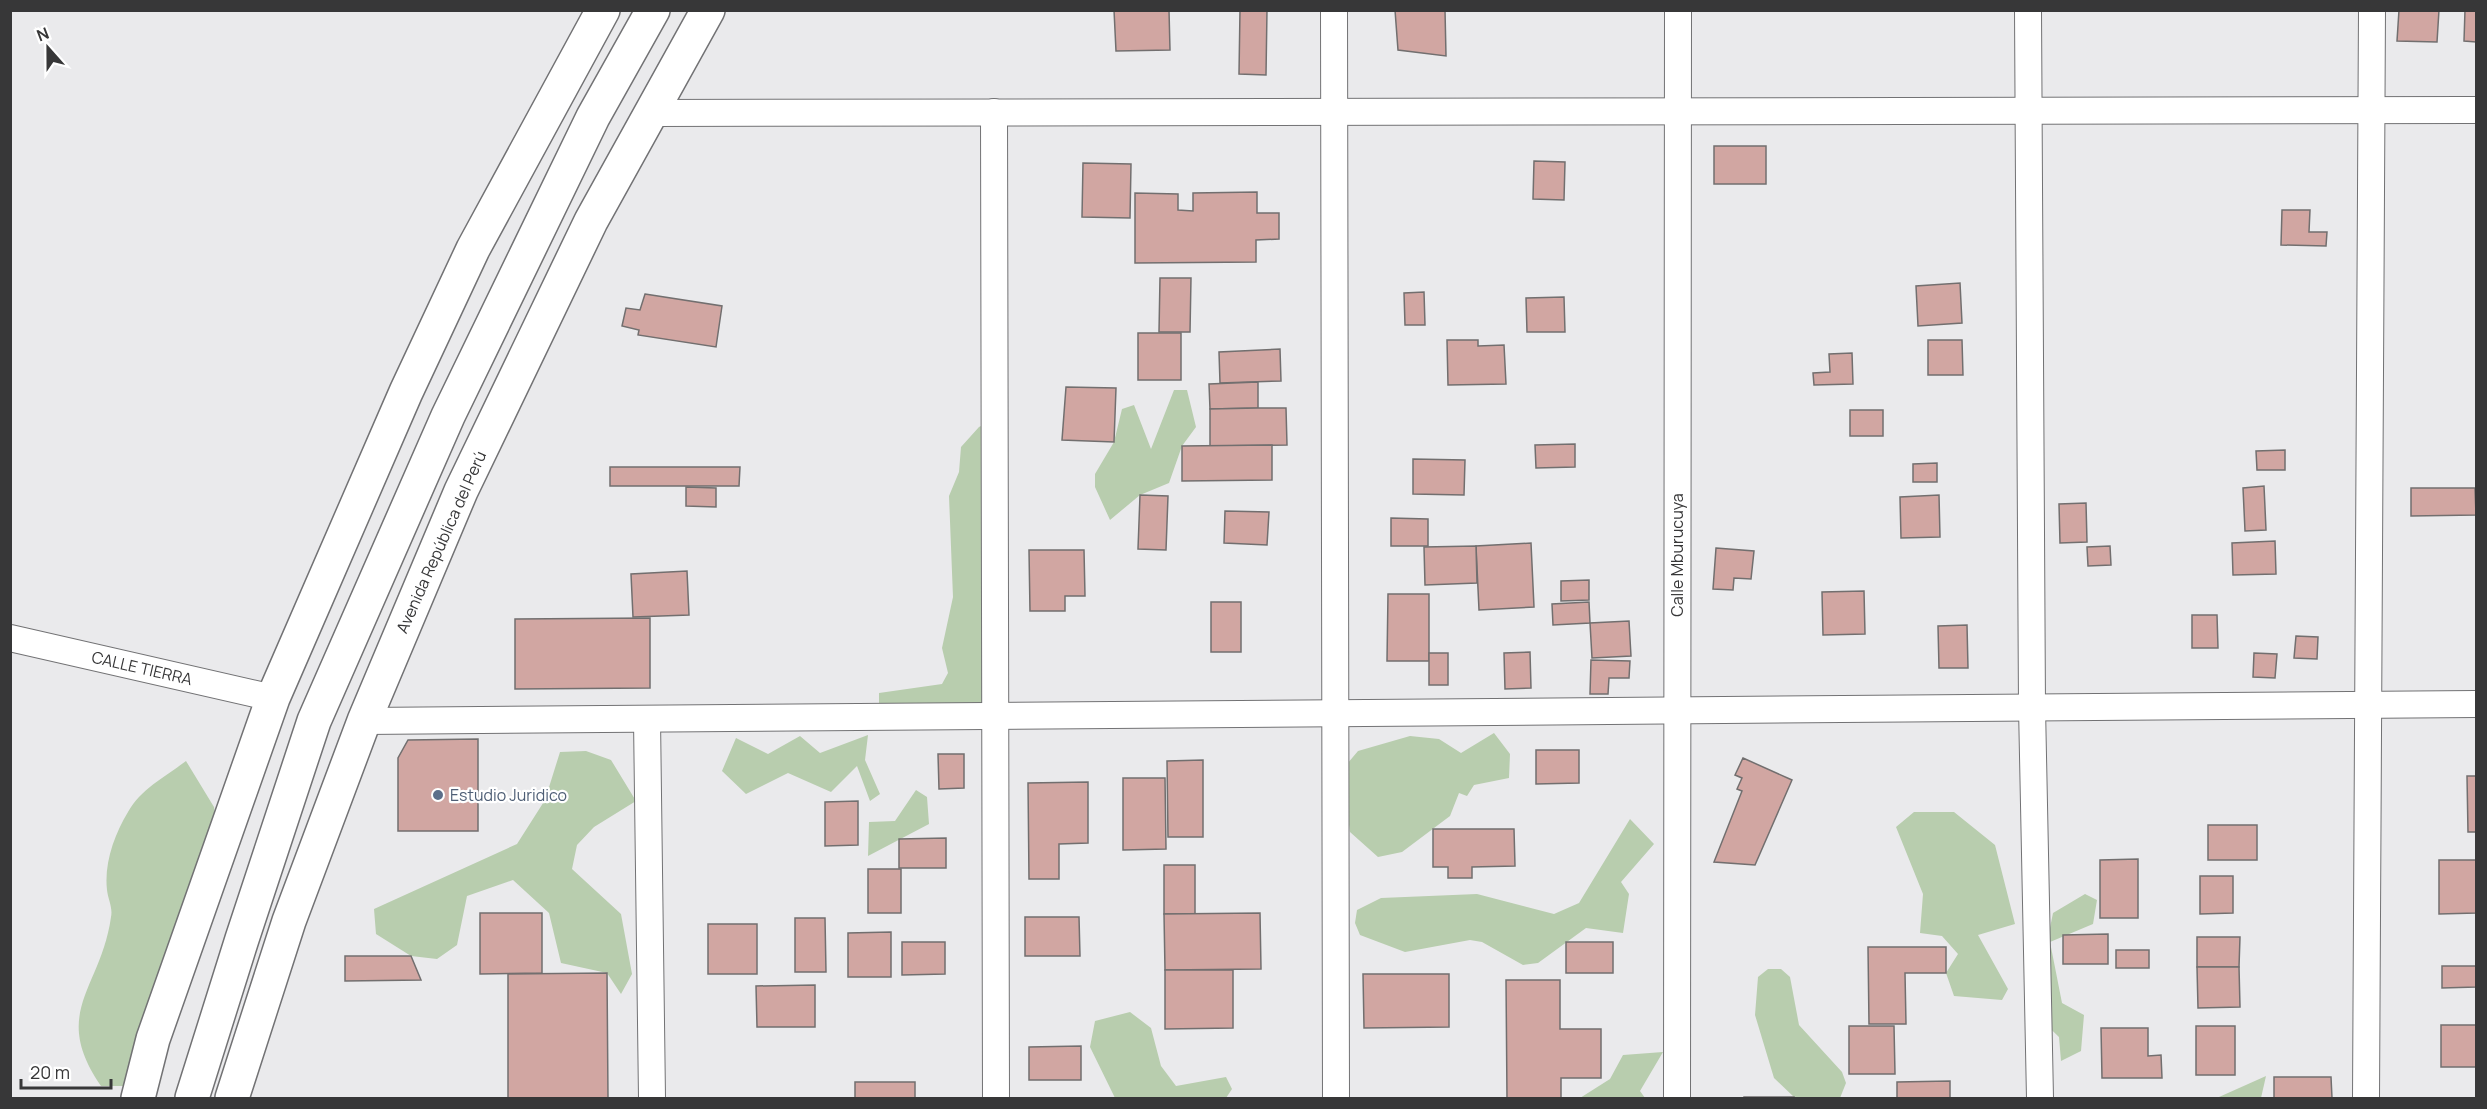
<svg xmlns="http://www.w3.org/2000/svg" width="2487" height="1109" font-family="Manrope,sans-serif">
<style>
.green{fill:#b8cdae}
.building{fill:#d1a6a2;stroke:#726f6f;stroke-width:1.5}
.lines{fill:none;stroke-linecap:round;stroke-linejoin:round}
.street-casing{stroke:#727274;stroke-width:28}
.secondary-casing{stroke:#727274;stroke-width:36}
.highway-casing{stroke:#727274;stroke-width:36}
.street{stroke:#fff;stroke-width:26}
.secondary{stroke:#fff;stroke-width:33}
.highway{stroke:#fff;stroke-width:33}
.service-dot{fill:#5c6f8a;stroke:#fff;stroke-width:2}
.labels{text-anchor:middle;stroke-width:4.5;stroke-linejoin:round;paint-order:stroke}
.street-label{font-size:16px;fill:#373738;stroke:#fff}
.service-label{font-size:16px;fill:#4e5e75;stroke:#fff;text-anchor:start}
</style>
<rect width="100%" height="100%" fill="#eaeaec"/>
<g class="green">
<polygon points="1174,390 1187,390 1196,427 1182,446 1169,483 1140,495 1110,520 1095,487 1095,474 1114,442 1122,409 1134,405 1151,449"/>
<polygon points="983,425 998,700 977,712 879,706 879,693 942,684 948,673 942,648 953,597 949,496 959,472 961,447 979,427"/>
<polygon points="1494,733 1510,754 1509,778 1474,785 1467,796 1459,793 1450,816 1402,852 1378,857 1350,832 1342,770 1358,751 1410,736 1439,739 1461,753"/>
<polygon points="868,735 865,760 880,794 870,801 857,766 831,792 788,773 746,794 722,771 736,738 768,754 800,736 820,753"/>
<polygon points="586,751 611,760 636,801 594,827 577,845 572,869 621,914 632,974 621,994 607,973 561,963 549,913 513,880 467,896 457,945 437,959 411,956 376,934 374,909 517,844 545,800 560,752"/>
<path d="M 186,761 L 214,807 L 218,833 L 126,1086 L 101,1086 C 50,1012 101,989 111,917 C 113,908 108,899 107,890 C 104,864 114,835 128,812 C 141,789 165,777 186,761 Z"/>
<polygon points="916,790 927,797 929,824 868,856 869,822 895,821"/>
<polygon points="1914,812 1954,812 1995,845 2015,924 1978,935 2008,989 2002,1000 1954,996 1946,973 1958,954 1942,936 1920,933 1923,894 1896,827"/>
<polygon points="1630,819 1654,844 1621,882 1629,894 1623,933 1586,928 1538,963 1523,965 1482,942 1470,940 1405,952 1360,935 1355,923 1357,910 1381,898 1477,894 1554,914 1579,903"/>
<polygon points="2085,894 2097,900 2093,924 2050,942 2062,1003 2084,1015 2081,1051 2061,1061 2059,1037 2033,1012 2053,913"/>
<polygon points="1768,969 1781,969 1790,977 1799,1025 1842,1072 1846,1083 1840,1098 1795,1098 1774,1078 1755,1015 1758,977"/>
<polygon points="1130,1012 1151,1028 1161,1066 1176,1086 1226,1077 1232,1089 1226,1098 1115,1098 1090,1047 1095,1021"/>
<polygon points="1663,1052 1640,1091 1645,1098 1580,1098 1610,1079 1623,1055"/>
<polygon points="2266,1076 2261,1098 2218,1098 2219,1097"/>
</g>
<g class="building">
<polygon points="1114,10 1169,10 1170,50 1116,51"/>
<polygon points="1240,10 1267,10 1266,75 1239,74"/>
<polygon points="1395,10 1445,10 1446,56 1398,50"/>
<polygon points="2399,10 2439,10 2437,42 2397,41"/>
<polygon points="2465,10 2476,10 2476,42 2464,41"/>
<rect x="1714" y="146" width="52" height="38"/>
<polygon points="1534,161 1565,162 1564,200 1533,199"/>
<polygon points="1083,163 1131,164 1130,218 1082,217"/>
<polygon points="1257,192 1257,213 1279,213 1279,239 1256,240 1256,262 1135,263 1135,193 1178,194 1178,210 1193,211 1193,193"/>
<polygon points="2282,210 2310,210 2309,232 2327,232 2326,246 2281,245"/>
<polygon points="1160,278 1191,278 1190,332 1159,332"/>
<polygon points="1960,283 1962,323 1918,326 1916,286"/>
<polygon points="1424,292 1425,325 1405,325 1404,293"/>
<polygon points="645,294 722,306 716,347 638,335 639,330 622,326 626,308 640,310"/>
<polygon points="1564,297 1565,332 1527,332 1526,298"/>
<rect x="1138" y="333" width="43" height="47"/>
<polygon points="1447,340 1478,340 1478,346 1504,345 1506,384 1448,385"/>
<polygon points="1928,340 1962,340 1963,375 1928,375"/>
<polygon points="1280,349 1281,381 1220,383 1219,352"/>
<polygon points="1852,353 1853,384 1814,385 1813,373 1830,372 1829,354"/>
<polygon points="1258,382 1258,408 1210,409 1209,384"/>
<polygon points="1066,387 1116,388 1114,442 1062,440"/>
<polygon points="1258,408 1286,408 1287,445 1210,446 1210,409"/>
<rect x="1850" y="410" width="33" height="26"/>
<polygon points="1575,444 1575,467 1536,468 1535,445"/>
<polygon points="1272,445 1272,480 1182,481 1182,446"/>
<polygon points="2285,450 2285,470 2257,470 2256,451"/>
<polygon points="1413,459 1465,460 1464,495 1413,494"/>
<polygon points="1937,463 1937,482 1913,482 1913,464"/>
<polygon points="610,467 740,467 739,486 610,486"/>
<polygon points="2264,486 2266,530 2245,531 2243,488"/>
<polygon points="686,487 716,488 716,507 686,506"/>
<polygon points="2411,488 2475,488 2476,515 2411,516"/>
<polygon points="1140,495 1168,496 1166,550 1138,549"/>
<polygon points="1939,495 1940,537 1901,538 1900,497"/>
<polygon points="2086,503 2087,542 2060,543 2059,504"/>
<polygon points="1225,511 1269,512 1267,545 1224,543"/>
<polygon points="1391,518 1428,519 1428,546 1391,546"/>
<polygon points="2275,541 2276,574 2233,575 2232,543"/>
<polygon points="1531,543 1534,607 1479,610 1476,546"/>
<polygon points="1476,546 1477,583 1425,585 1424,547"/>
<polygon points="2110,546 2111,565 2088,566 2087,547"/>
<polygon points="1716,548 1754,551 1751,579 1734,578 1733,590 1713,589"/>
<polygon points="1029,550 1084,550 1085,596 1065,596 1065,611 1030,611"/>
<polygon points="687,571 689,615 633,617 631,574"/>
<polygon points="1589,580 1589,600 1561,601 1561,581"/>
<polygon points="1864,591 1865,634 1823,635 1822,592"/>
<polygon points="1388,594 1429,594 1429,661 1387,661"/>
<rect x="1211" y="602" width="30" height="50"/>
<polygon points="1589,602 1590,623 1553,625 1552,604"/>
<polygon points="2192,615 2217,615 2218,648 2192,648"/>
<polygon points="650,618 650,688 515,689 515,619"/>
<polygon points="1629,621 1631,656 1592,658 1590,623"/>
<polygon points="1967,625 1968,668 1939,668 1938,626"/>
<polygon points="2296,636 2318,637 2317,659 2294,658"/>
<polygon points="1530,652 1531,688 1505,689 1504,653"/>
<rect x="1429" y="653" width="19" height="32"/>
<polygon points="2254,653 2277,654 2275,678 2253,677"/>
<polygon points="1591,660 1630,661 1629,678 1609,678 1608,694 1590,694"/>
<polygon points="478,739 478,831 398,831 398,758 408,740"/>
<polygon points="1536,750 1579,750 1579,783 1536,784"/>
<polygon points="938,754 964,754 964,788 939,789"/>
<polygon points="1743,758 1792,780 1755,865 1714,862 1742,791 1737,789 1742,778 1735,775"/>
<polygon points="1203,760 1203,837 1168,837 1167,761"/>
<polygon points="2467,776 2476,776 2476,832 2468,832"/>
<polygon points="1123,778 1165,778 1166,849 1123,850"/>
<polygon points="1088,782 1088,843 1059,844 1059,879 1029,879 1028,783"/>
<polygon points="858,801 858,845 825,846 825,802"/>
<rect x="2208" y="825" width="49" height="35"/>
<polygon points="1433,829 1514,829 1515,866 1472,867 1472,878 1448,878 1448,867 1433,867"/>
<polygon points="946,838 946,868 899,868 899,839"/>
<polygon points="2138,859 2138,918 2100,918 2100,860"/>
<polygon points="2439,860 2476,860 2476,913 2439,914"/>
<rect x="1164" y="865" width="31" height="49"/>
<rect x="868" y="869" width="33" height="44"/>
<polygon points="2200,876 2233,876 2233,913 2200,914"/>
<polygon points="480,913 542,913 542,973 480,974"/>
<polygon points="1260,913 1261,969 1165,970 1164,914"/>
<polygon points="1025,917 1079,917 1080,956 1025,956"/>
<polygon points="795,918 825,918 826,972 795,972"/>
<rect x="708" y="924" width="49" height="50"/>
<polygon points="891,932 891,977 848,977 848,933"/>
<polygon points="2108,934 2108,964 2063,964 2063,935"/>
<polygon points="2197,937 2240,937 2239,967 2197,967"/>
<polygon points="902,942 945,942 945,974 902,975"/>
<rect x="1566" y="942" width="47" height="31"/>
<polygon points="1868,947 1946,947 1946,973 1905,973 1906,1024 1869,1024"/>
<rect x="2116" y="950" width="33" height="18"/>
<polygon points="345,956 411,956 421,980 345,981"/>
<polygon points="2442,966 2476,966 2476,987 2442,988"/>
<polygon points="2197,967 2239,967 2240,1007 2198,1008"/>
<polygon points="1165,970 1233,970 1233,1028 1165,1029"/>
<polygon points="607,973 608,1098 508,1098 508,974"/>
<polygon points="1363,974 1449,974 1449,1027 1364,1028"/>
<polygon points="1506,980 1560,980 1560,1029 1601,1029 1601,1078 1561,1078 1561,1098 1507,1098"/>
<polygon points="815,985 815,1027 757,1027 756,986"/>
<rect x="2441" y="1025" width="35" height="42"/>
<polygon points="1849,1026 1894,1026 1895,1074 1849,1074"/>
<rect x="2196" y="1026" width="39" height="49"/>
<polygon points="2101,1028 2148,1028 2148,1056 2161,1055 2162,1078 2102,1078"/>
<polygon points="1081,1046 1081,1080 1029,1080 1029,1047"/>
<polygon points="2274,1077 2331,1077 2332,1098 2274,1098"/>
<polygon points="1950,1081 1950,1098 1897,1098 1897,1082"/>
<rect x="855" y="1082" width="60" height="16"/>
<rect x="1744" y="1097" width="50" height="1"/>
</g>
<g class="lines">
<defs>
<g id="street">
<polyline points="1334,10 1336,1098"/>
<polyline points="2028,10 2032,707 2040,1098"/>
<polyline points="994,112 996,1098"/>
<polyline points="651,113 2476,110"/>
<polyline points="10,638 273,698"/>
<polyline points="647,719 652,1098"/>
<polyline points="364,721 2476,704"/>
<polyline points="1677,1098 1678,10"/>
<polyline points="2366,1098 2372,10"/>
</g>
<polyline id="secondary" points="192,1098 242,939 314,721 448,416 593,117 653,10"/>
<g id="highway">
<polyline points="138,1098 153,1039 273,698 406,392 473,249 603,10"/>
<polyline points="232,1098 289,921 364,721 461,491 591,221 708,10"/>
</g>
</defs>
<use href="#street" class="street-casing"/>
<use href="#secondary" class="secondary-casing"/>
<use href="#highway" class="highway-casing"/>
<use href="#street" class="street"/>
<use href="#secondary" class="secondary"/>
<use href="#highway" class="highway"/>
</g>
<circle class="service-dot" cx="438" cy="795" r="6"/>
<g class="labels">
<g class="street-label">
<text transform="translate(441 542) rotate(-66)" y="6">Avenida República del Perú</text>
<text transform="translate(1677 555) rotate(-90)" y="6">Calle Mburucuya</text>
<text transform="translate(142 668) rotate(13)" y="6">CALLE TIERRA</text>
</g>
<g class="service-label">
<text x="450" y="801">Estudio Juridico</text>
</g>
</g>
<rect width="2487" height="1109" fill="none" stroke="#373738" stroke-width="24"/>
<g transform="translate(48 48) rotate(339)" stroke="#ffffff" stroke-width="4.5" paint-order="stroke">
<path d="M0-4.5L10 22L0 15L-10 22Z" fill="#373738"/>
<text y="-9" font-size="16" font-weight="bold" text-anchor="middle" fill="#373738">N</text>
</g>
<path d="M21 1079v9h90v-9" fill="none" stroke="#373738" stroke-width="3"/>
<text x="30" y="1079" font-size="18" fill="#373738" stroke="#ffffff" stroke-width="4.5" paint-order="stroke">20 m</text>
</svg>
